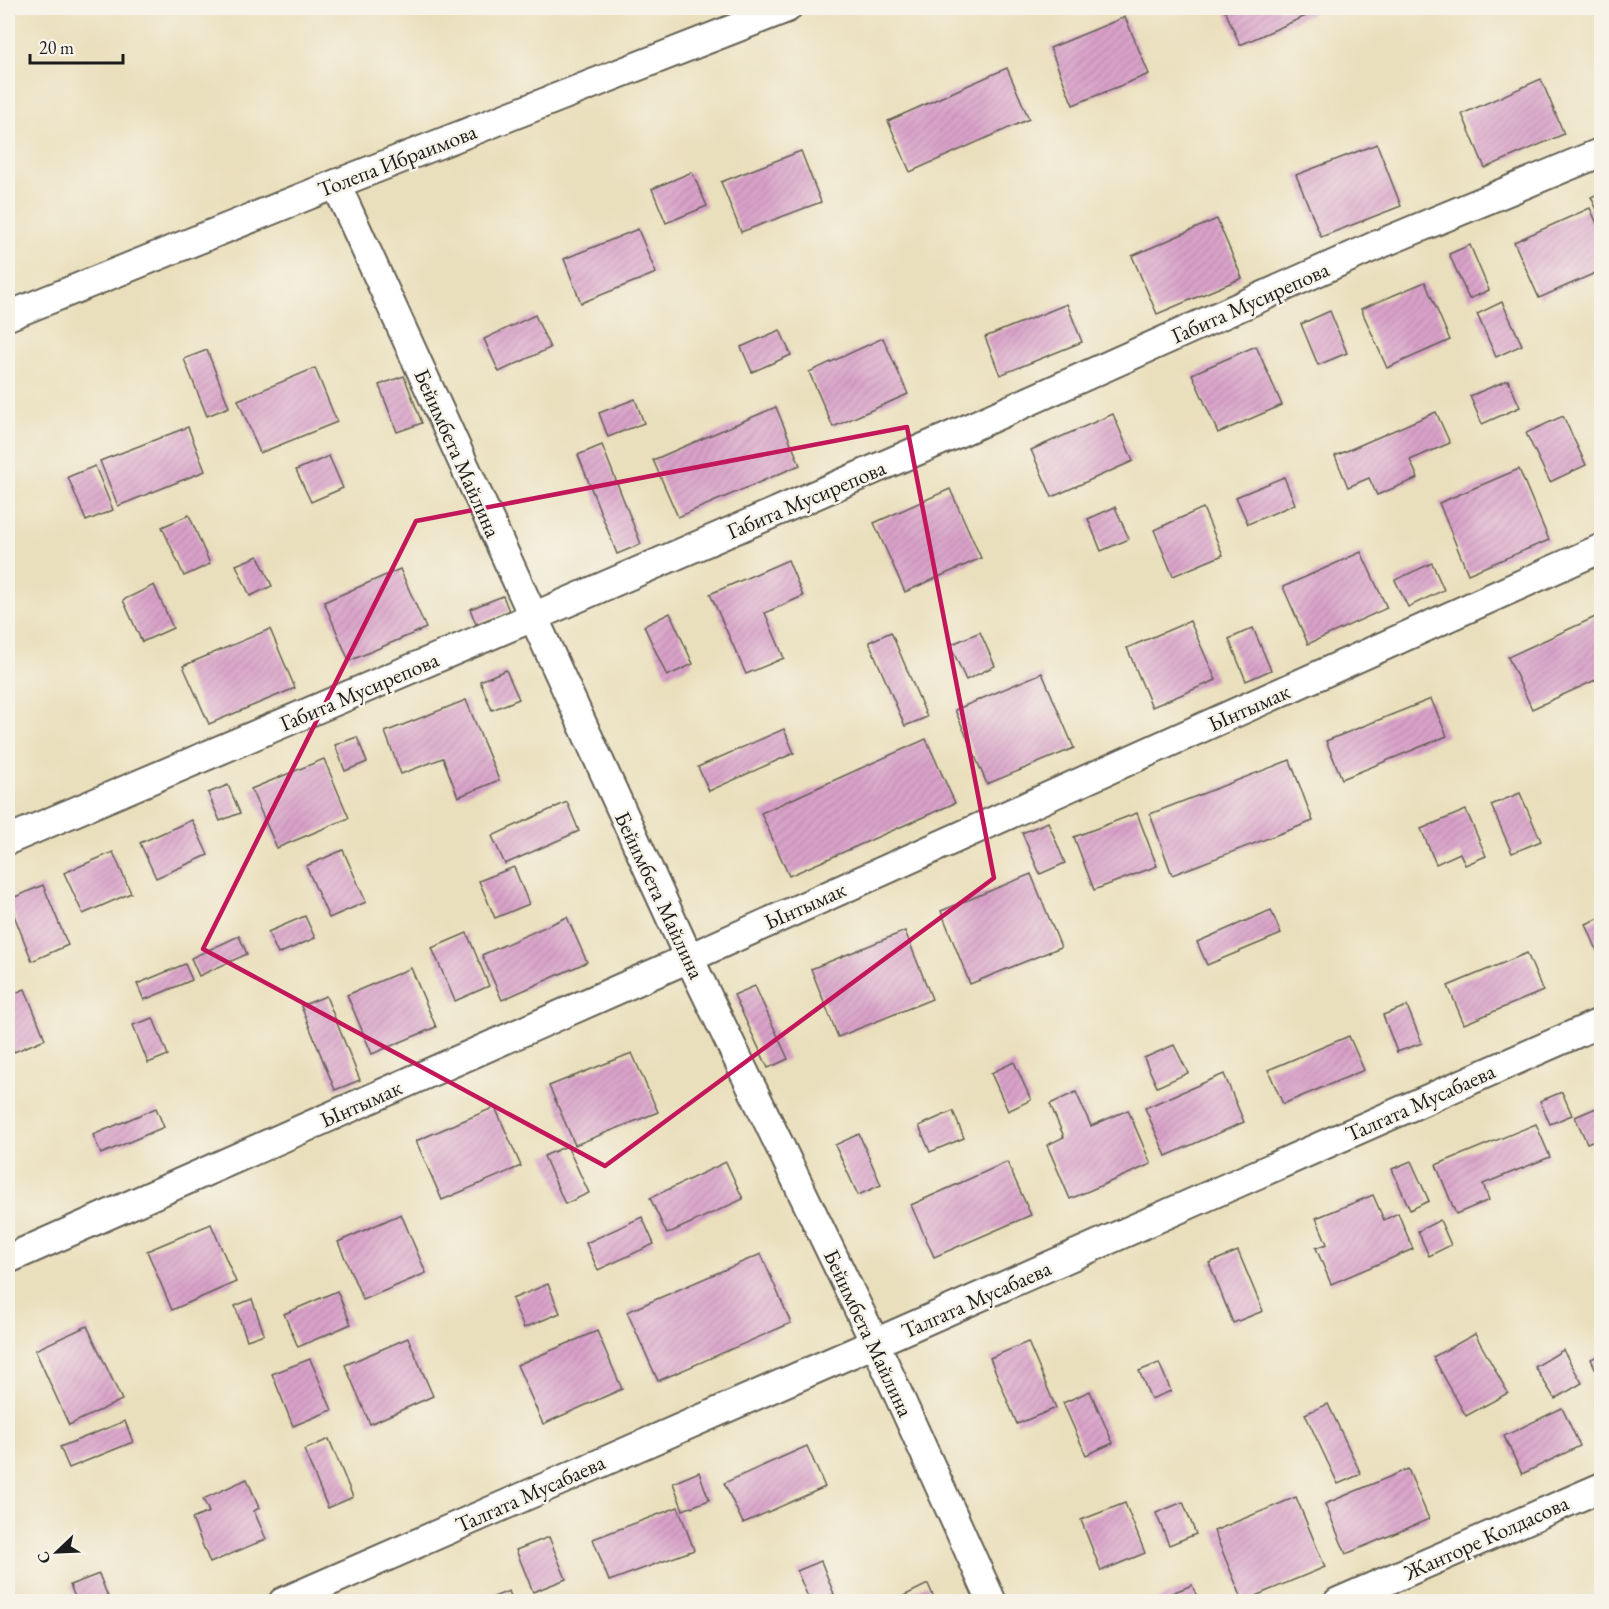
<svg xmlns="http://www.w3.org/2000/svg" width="1609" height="1609" font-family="'EB Garamond',serif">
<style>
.building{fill:url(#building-hatch)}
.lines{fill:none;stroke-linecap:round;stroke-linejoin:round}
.minor-casing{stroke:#646054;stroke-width:32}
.minor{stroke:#fff;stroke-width:28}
.marked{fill:none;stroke:#c2185b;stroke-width:4.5;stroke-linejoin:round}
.labels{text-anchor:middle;stroke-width:5;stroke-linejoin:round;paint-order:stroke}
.street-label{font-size:22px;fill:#1c1c1c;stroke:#f7f3e8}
</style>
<defs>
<pattern id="building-hatch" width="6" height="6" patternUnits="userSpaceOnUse" patternTransform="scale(1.5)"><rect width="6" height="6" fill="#d9a2c9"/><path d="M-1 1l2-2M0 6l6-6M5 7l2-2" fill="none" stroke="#ba8bac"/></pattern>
</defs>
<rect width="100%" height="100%" fill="#f7f3e8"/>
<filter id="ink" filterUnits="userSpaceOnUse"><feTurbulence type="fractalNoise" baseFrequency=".0167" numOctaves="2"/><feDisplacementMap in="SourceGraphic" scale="12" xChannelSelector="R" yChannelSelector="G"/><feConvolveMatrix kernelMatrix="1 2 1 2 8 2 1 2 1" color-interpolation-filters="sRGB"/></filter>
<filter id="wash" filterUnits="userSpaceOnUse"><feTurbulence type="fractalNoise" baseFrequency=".008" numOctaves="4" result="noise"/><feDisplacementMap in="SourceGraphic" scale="24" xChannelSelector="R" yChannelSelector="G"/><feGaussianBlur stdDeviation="1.35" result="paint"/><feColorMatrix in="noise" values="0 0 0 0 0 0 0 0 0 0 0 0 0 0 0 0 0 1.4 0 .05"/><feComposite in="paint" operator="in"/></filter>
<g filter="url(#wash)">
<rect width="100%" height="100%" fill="#eadfbc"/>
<g id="blocks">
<g class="building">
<polygon points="1224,8 1324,8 1240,45"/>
<polygon points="1125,17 1149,74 1073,105 1050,48"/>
<polygon points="1007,68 1029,119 910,172 888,121"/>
<polygon points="1541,79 1564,134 1485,168 1462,114"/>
<polygon points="1377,144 1401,206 1321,237 1296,175"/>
<polygon points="801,151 821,202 741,232 721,182"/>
<polygon points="692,172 707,206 666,223 652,189"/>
<polygon points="1602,192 1602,220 1591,197"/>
<polygon points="1590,208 1602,235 1602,270 1539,298 1514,242"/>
<polygon points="1217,219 1242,278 1157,314 1132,256"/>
<polygon points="638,229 656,273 581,303 564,259"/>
<polygon points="1470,245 1489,290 1469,299 1449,254"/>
<polygon points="1425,282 1450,340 1387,368 1361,309"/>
<polygon points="1502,302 1522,345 1496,357 1477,314"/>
<polygon points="1067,304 1082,342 1000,375 985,337"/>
<polygon points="1330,311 1347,353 1318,365 1301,324"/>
<polygon points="535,315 550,348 499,372 484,339"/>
<polygon points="780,330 791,355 752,372 741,347"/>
<polygon points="883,338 908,394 833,427 809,372"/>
<polygon points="1256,346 1282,405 1218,433 1192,374"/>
<polygon points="207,350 229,407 207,416 184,359"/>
<polygon points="315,368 337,422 260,453 238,400"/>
<polygon points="404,376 422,423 397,432 379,385"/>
<polygon points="1508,380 1520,407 1482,424 1470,396"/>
<polygon points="635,399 644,423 608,437 599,413"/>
<polygon points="776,407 800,465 678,517 653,460"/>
<polygon points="1436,412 1450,443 1410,460 1418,478 1377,495 1369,478 1348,487 1335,456"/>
<polygon points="1113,414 1133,461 1052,497 1031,450"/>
<polygon points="1563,416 1586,465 1550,482 1526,433"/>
<polygon points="188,427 205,471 118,506 100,461"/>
<polygon points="602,445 641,544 617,554 578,455"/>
<polygon points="329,456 343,488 311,502 296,470"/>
<polygon points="95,466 113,510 86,521 68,477"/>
<polygon points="1519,469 1549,540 1468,574 1439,503"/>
<polygon points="1284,477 1295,504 1248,524 1236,497"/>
<polygon points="950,489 981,558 905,592 874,523"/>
<polygon points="1115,507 1129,539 1101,551 1088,519"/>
<polygon points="1203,508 1223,555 1173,576 1154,530"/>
<polygon points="189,515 210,564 184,576 162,527"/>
<polygon points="1361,552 1387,608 1308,644 1283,587"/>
<polygon points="258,556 272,586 250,596 236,565"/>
<polygon points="788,560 803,596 765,613 784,658 746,674 710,594"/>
<polygon points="1432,563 1444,590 1408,607 1395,580"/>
<polygon points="400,569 426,628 349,661 324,602"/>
<polygon points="154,585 173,628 142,642 123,600"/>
<polygon points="503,596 509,611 476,624 470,609"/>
<polygon points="670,613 693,664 667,676 644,626"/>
<polygon points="1602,614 1602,677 1532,709 1508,657"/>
<polygon points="1190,621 1216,680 1152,707 1127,648"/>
<polygon points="1253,628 1271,670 1246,681 1229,639"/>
<polygon points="270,629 295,688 209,724 183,666"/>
<polygon points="891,632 927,717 905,726 869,642"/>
<polygon points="980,632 995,666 966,680 950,645"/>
<polygon points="506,670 519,699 492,710 480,681"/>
<polygon points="1042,673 1074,748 987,784 955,710"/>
<polygon points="1431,699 1447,736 1342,779 1326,741"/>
<polygon points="466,700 499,780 458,797 443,758 401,774 385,732"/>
<polygon points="784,729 794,753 709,791 698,767"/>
<polygon points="357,737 367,762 345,771 335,745"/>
<polygon points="926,739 955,803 789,876 761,813"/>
<polygon points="324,759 349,818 277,848 251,789"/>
<polygon points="1290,760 1313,821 1172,875 1150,814"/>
<polygon points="228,785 240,813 220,821 208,793"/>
<polygon points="1520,793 1541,841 1512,853 1491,805"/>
<polygon points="567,802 579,831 505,864 492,836"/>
<polygon points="1466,810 1486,856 1465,865 1460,853 1436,864 1421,829"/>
<polygon points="1137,813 1157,866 1094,890 1074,837"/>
<polygon points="192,820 208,855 156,878 140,843"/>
<polygon points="1048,822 1065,863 1040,874 1022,833"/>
<polygon points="343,850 366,902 329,918 306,866"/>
<polygon points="113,852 131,893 83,914 64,873"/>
<polygon points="514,867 529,904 495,918 479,881"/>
<polygon points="1031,874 1061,947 970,984 941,911"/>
<polygon points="43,885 68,945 32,961 8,900"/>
<polygon points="1271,910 1281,934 1207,965 1197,942"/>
<polygon points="305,916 315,938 278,954 268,932"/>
<polygon points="567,917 587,962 502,1000 482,955"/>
<polygon points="1602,917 1602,960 1601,960 1586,924"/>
<polygon points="905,931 932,999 838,1037 811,969"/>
<polygon points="467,933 489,986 455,1001 432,948"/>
<polygon points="239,936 247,954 199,976 191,958"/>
<polygon points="1527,953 1543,991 1464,1024 1448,986"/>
<polygon points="185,964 192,980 144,1000 137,984"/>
<polygon points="411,968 436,1027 372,1054 347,995"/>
<polygon points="755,986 788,1059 768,1068 734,995"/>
<polygon points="25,989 45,1039 14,1052 8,1036 8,996"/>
<polygon points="326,996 360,1080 335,1090 301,1006"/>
<polygon points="1407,1006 1422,1043 1397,1052 1383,1015"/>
<polygon points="153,1018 168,1055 148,1063 133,1025"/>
<polygon points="1349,1036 1364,1070 1283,1104 1268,1070"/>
<polygon points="1174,1045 1188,1073 1157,1087 1144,1058"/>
<polygon points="632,1053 658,1112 575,1145 549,1086"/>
<polygon points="1014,1062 1031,1100 1008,1111 991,1073"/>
<polygon points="1224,1074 1244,1122 1166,1156 1145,1108"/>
<polygon points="1076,1092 1091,1126 1128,1110 1151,1164 1070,1199 1047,1145 1064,1137 1050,1104"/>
<polygon points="1562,1092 1572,1115 1550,1124 1540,1101"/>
<polygon points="495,1107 521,1166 442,1200 416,1141"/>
<polygon points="156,1108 164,1127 101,1154 93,1135"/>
<polygon points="1596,1108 1602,1120 1602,1137 1587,1143 1575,1117"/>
<polygon points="953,1111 964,1138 930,1152 919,1126"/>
<polygon points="1536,1124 1550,1157 1483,1184 1489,1200 1456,1214 1436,1165"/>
<polygon points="859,1134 881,1185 858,1195 835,1145"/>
<polygon points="567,1146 589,1193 565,1204 544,1156"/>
<polygon points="1411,1161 1429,1201 1410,1210 1392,1169"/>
<polygon points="726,1162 743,1199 667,1234 650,1198"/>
<polygon points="1007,1162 1031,1215 934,1257 911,1205"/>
<polygon points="1373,1195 1384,1220 1398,1213 1413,1249 1331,1284 1316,1248 1327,1244 1316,1218"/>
<polygon points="401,1214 426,1273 363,1300 338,1242"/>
<polygon points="642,1217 654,1244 598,1270 586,1243"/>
<polygon points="1440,1220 1451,1245 1429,1256 1418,1231"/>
<polygon points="211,1224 236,1282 172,1310 147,1251"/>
<polygon points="1238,1251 1263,1311 1233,1323 1209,1263"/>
<polygon points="761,1254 791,1323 658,1381 627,1312"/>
<polygon points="548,1284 560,1313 524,1328 512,1299"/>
<polygon points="337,1291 351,1324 298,1347 284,1314"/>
<polygon points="252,1299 264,1334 247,1340 235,1306"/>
<polygon points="87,1326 122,1400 69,1425 35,1350"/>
<polygon points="597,1331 622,1389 543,1424 517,1365"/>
<polygon points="1475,1334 1508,1393 1466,1416 1433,1357"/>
<polygon points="408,1338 433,1396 370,1424 345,1365"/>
<polygon points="1028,1342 1056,1408 1017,1424 990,1358"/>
<polygon points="1563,1350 1582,1383 1555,1399 1535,1367"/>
<polygon points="1602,1354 1602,1383 1591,1359"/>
<polygon points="310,1359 332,1410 293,1426 272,1374"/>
<polygon points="1159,1363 1171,1391 1151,1399 1139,1371"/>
<polygon points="1090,1391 1113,1443 1086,1455 1063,1403"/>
<polygon points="1328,1404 1361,1474 1338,1484 1305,1414"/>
<polygon points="1562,1408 1580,1446 1522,1474 1504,1436"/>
<polygon points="125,1421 133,1442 69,1468 60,1447"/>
<polygon points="329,1439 353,1497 328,1508 304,1450"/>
<polygon points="807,1446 825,1487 743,1523 724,1483"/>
<polygon points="1408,1469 1429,1519 1346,1554 1325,1504"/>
<polygon points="699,1472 709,1500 683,1510 673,1483"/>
<polygon points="247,1479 259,1508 254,1511 266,1539 210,1563 192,1519 209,1512 203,1499"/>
<polygon points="1296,1497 1325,1567 1243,1601 1214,1531"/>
<polygon points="1183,1502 1196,1534 1169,1545 1156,1513"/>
<polygon points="1125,1503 1145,1553 1101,1571 1081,1520"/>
<polygon points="678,1507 694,1550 609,1581 593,1539"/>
<polygon points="549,1537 566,1579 533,1592 516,1550"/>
<polygon points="821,1561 834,1594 817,1602 810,1602 797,1571"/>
<polygon points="99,1574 110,1602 77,1602 70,1585"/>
<polygon points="928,1584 936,1602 891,1602"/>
<polygon points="1192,1585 1199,1601 1152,1601"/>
<polygon points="509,1591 513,1602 483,1602 483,1601"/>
</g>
</g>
</g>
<g filter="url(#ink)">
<use href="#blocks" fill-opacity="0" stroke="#646054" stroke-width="1.5"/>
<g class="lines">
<defs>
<g id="minor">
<polyline points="336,184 689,958 875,1343 992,1602"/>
<polyline points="8,316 336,184 787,8"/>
<polyline points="8,840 533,617 949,437 1375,246 1602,152"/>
<polyline points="8,1259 689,958 1602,548"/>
<polyline points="283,1602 875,1343 1602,1022"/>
<polyline points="1338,1602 1602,1487"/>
</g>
</defs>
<use href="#minor" class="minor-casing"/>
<use href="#minor" class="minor"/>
</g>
</g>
<path class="marked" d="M 907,427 L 994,878 L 605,1166 L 203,949 L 416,521 Z"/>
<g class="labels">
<g class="street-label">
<text transform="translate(397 160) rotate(-21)" y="8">Толепа Ибраимова</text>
<text transform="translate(1250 302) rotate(-24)" y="8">Габита Мусирепова</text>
<text transform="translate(458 453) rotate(66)" y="8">Бейимбета Майлина</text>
<text transform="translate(806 499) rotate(-23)" y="8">Габита Мусирепова</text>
<text transform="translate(359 691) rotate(-23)" y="8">Габита Мусирепова</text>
<text transform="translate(1249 707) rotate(-24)" y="8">Ынтымак</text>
<text transform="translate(660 895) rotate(65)" y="8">Бейимбета Майлина</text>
<text transform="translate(805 905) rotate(-24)" y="8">Ынтымак</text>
<text transform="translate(1420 1102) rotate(-24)" y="8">Талгата Мусабаева</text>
<text transform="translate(361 1103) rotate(-24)" y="8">Ынтымак</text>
<text transform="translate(976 1299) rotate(-24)" y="8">Талгата Мусабаева</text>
<text transform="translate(869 1333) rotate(65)" y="8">Бейимбета Майлина</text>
<text transform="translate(530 1493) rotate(-24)" y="8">Талгата Мусабаева</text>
<text transform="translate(1486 1537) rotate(-24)" y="8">Жанторе Колдасова</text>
</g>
</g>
<rect width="1609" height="1609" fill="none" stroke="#f7f3e8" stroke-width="30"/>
<g transform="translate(57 1552) rotate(247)" stroke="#f7f3e8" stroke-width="4.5" paint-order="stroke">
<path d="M0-4.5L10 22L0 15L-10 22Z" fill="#1c1c1c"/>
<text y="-9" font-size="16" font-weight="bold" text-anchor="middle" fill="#1c1c1c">С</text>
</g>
<path d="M30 54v9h93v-9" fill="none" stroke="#1c1c1c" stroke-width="3"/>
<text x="39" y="54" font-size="18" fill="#1c1c1c" stroke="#f7f3e8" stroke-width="4.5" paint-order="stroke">20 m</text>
</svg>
